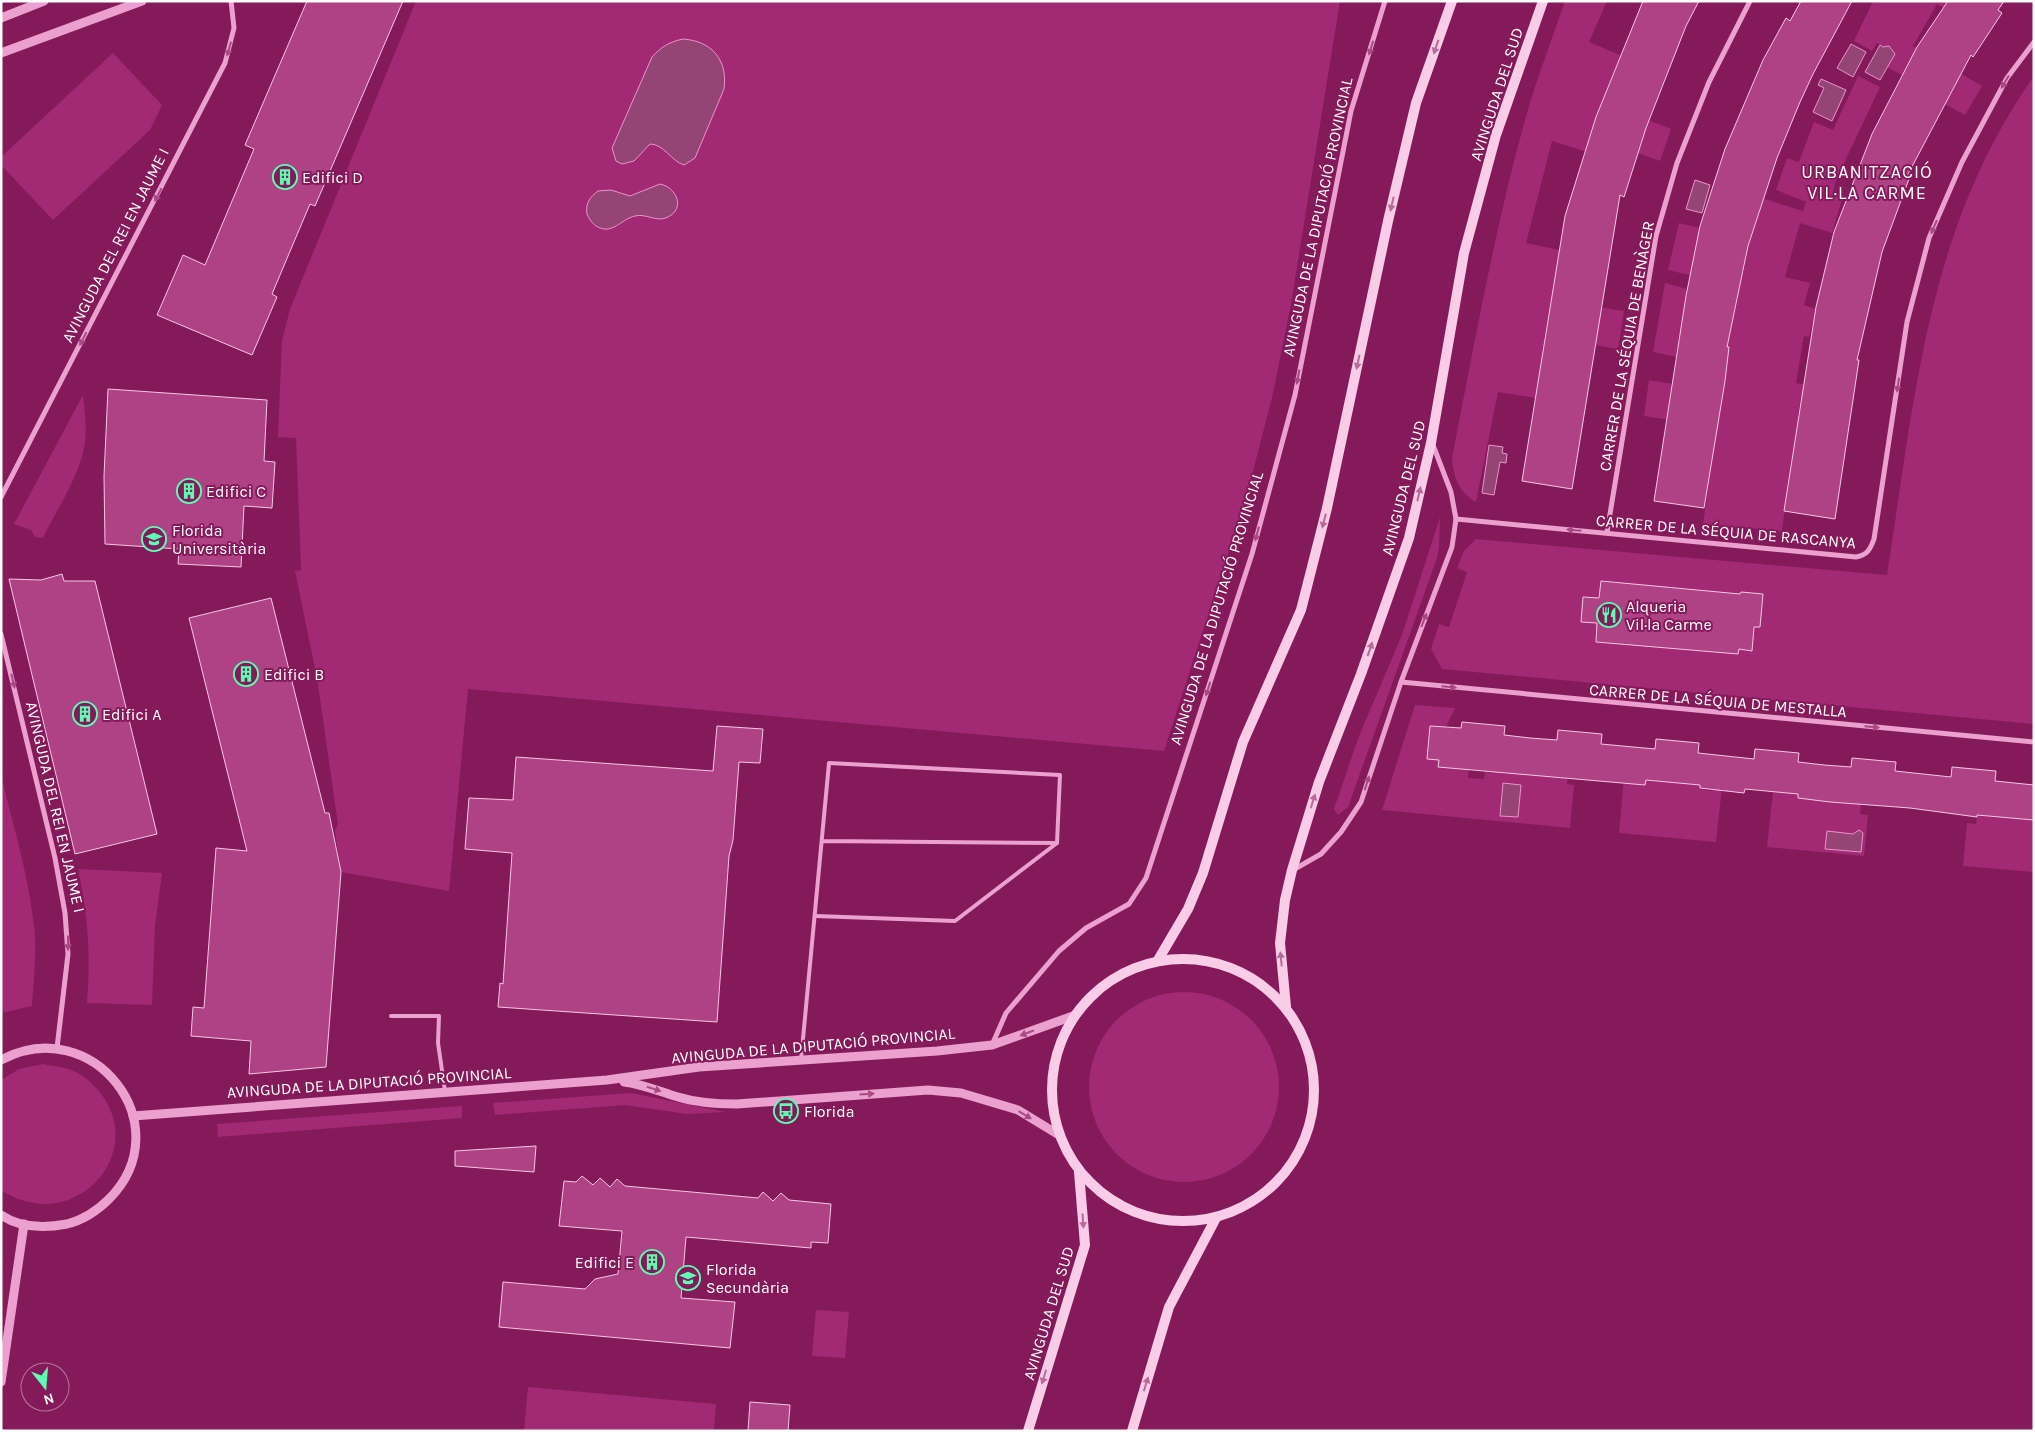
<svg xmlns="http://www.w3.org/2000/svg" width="2035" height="1432" font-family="Karla,sans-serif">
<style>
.green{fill:#a22974}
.water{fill:#944575;stroke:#ee92cd}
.building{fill:#ae4285;stroke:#f9c5e5}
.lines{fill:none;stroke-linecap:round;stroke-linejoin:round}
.service{stroke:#eca0cf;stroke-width:4}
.minor{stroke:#eca0cf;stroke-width:5}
.tertiary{stroke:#eca0cf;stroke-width:9}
.secondary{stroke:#f9cce7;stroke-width:10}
.oneway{fill:#b96a9a}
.oneway2{fill:#a94984}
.labels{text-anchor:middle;stroke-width:4;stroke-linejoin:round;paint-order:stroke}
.street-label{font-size:16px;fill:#fff;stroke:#851a5b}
.poi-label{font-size:16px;fill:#fff;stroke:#851a5b;text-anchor:start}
.neighbourhood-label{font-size:18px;letter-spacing:1px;fill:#fff;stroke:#851a5b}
</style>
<rect width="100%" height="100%" fill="#851a5b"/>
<g class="green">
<polygon points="416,1 1340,1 1291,304 1272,398 1246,498 1164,751 468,689 449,891 341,872 335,831 338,824 317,678 295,571 301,570 296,438 278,437 282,341 290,309"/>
<path d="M 1565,1 L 1607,1 L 1589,42 L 1627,58 L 1623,69 L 1616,67 L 1602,102 L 1671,129 L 1660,161 L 1638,153 L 1644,135 L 1594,154 L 1552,141 L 1526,243 L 1568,252 L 1553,300 L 1624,311 L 1618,349 L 1595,345 L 1598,325 L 1548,318 L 1544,338 L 1552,339 L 1549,363 L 1541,362 L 1536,398 L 1498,392 L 1476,502 C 1458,491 1454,478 1452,458 C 1475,340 1496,221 1529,106 C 1540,70 1553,36 1565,1 Z"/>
<polygon points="1873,1 1955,1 1950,12 1937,4 1913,46 1982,86 1965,115 1945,104 1909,63 1902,75 1887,67 1894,54 1891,52 1891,48 1884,48 1877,43 1872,51 1854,41"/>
<polygon points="113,53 162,105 150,130 53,220 1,165 1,157"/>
<polygon points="1858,76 1880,87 1836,180 1833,192 1843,196 1832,233 1800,223 1785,277 1810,283 1804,305 1816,309 1809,337 1804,336 1796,383 1811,386 1809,397 1801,397 1798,417 1806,418 1794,447 1790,467 1799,468 1787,492 1782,531 1703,524 1708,489 1699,487 1711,465 1717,427 1644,416 1649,380 1672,384 1669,403 1727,367 1729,347 1679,339 1676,357 1653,352 1665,283 1687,289 1684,307 1734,317 1738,298 1730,296 1735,273 1743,274 1747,254 1697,243 1698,277 1668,270 1679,223 1750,241 1760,210 1754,208 1758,197 1803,211 1806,202 1776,190 1787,158 1799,162 1814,122 1833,130"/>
<path d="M 2034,76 L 2034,724 L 1442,669 L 1431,649 L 1439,624 L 1449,627 L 1467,572 L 1457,568 L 1464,551 L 1476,539 L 1887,575 C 1915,397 1927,228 2034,76 Z"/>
<path d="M 83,395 C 85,414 88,434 83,453 C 75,483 56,511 43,538 L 35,537 L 31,530 L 14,524 Z"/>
<polygon points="1440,517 1439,548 1437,558 1348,807 1338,815 1334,809 1359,736 1402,635"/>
<polygon points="1415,705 1455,708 1446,727 1430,726 1439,760 1438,767 1462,769 1469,763 1468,778 1484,779 1486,764 1568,772 1567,784 1574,785 1570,828 1382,810"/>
<path d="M 1,775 C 13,824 28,874 34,925 C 37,951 34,979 32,1006 L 1,1013 Z"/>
<polygon points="1624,777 1645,785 1646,779 1700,784 1700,789 1712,791 1713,786 1722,787 1716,842 1619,833"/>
<polygon points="1773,791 1798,794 1842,803 1861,800 1860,814 1868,815 1864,856 1767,847"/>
<polygon points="1978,811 1995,812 1994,817 2027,815 2027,819 2034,820 2034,872 1963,866 1967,823 1976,824"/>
<path d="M 78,869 L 162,873 L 155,926 L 152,1005 L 87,1003 C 91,957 88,914 78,869 Z"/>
<circle cx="1184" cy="1087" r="95"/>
<path d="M 43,1064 C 50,1066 58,1066 65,1068 C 78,1071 89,1080 97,1089 C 152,1151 74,1238 1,1190 L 1,1080 L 19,1069 Z"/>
<polygon points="631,1093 725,1112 687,1114 625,1105 495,1115 493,1103"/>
<polygon points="462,1106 462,1118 218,1137 217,1124"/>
<polygon points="816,1310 849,1312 845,1358 812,1356"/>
<polygon points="528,1387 716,1404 714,1431 524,1431"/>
</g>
<g class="water">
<path d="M 683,39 C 712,41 728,60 724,89 L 695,158 L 684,165 C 671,161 664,144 650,144 L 634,161 L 622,164 L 616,161 L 612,148 L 652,57 C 661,47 669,42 683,39 Z"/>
<polygon points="1851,44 1866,52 1853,77 1837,68"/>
<polygon points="1880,45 1883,47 1889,46 1895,54 1880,80 1865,72"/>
<polygon points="1821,79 1846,90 1832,121 1813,112 1824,88 1818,85"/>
<polygon points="1695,180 1710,185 1702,213 1686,209"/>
<path d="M 660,184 C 676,187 686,208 668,217 C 657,223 646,213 635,216 C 621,219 612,236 596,226 C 592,223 589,219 587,214 C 585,204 590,197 598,191 L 611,190 L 630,196 Z"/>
<polygon points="1489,445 1503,447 1502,453 1507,454 1506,463 1500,462 1494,495 1482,493"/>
<polygon points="1503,783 1521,785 1518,817 1500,816"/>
<polygon points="1859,830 1863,833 1861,852 1825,849 1827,831 1853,834"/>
</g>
<g class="building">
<polygon points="307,1 403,1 315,206 310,204 272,294 277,297 252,355 157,315 183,255 205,265 254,149 245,145"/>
<polygon points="1643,1 1699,1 1686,26 1646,128 1624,197 1620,195 1572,489 1522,481 1565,216 1596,117"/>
<polygon points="1801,1 1852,1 1813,74 1800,102 1777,158 1748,246 1727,347 1729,347 1725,381 1704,508 1654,501 1686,296 1700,226 1725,149 1763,60 1786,18 1790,21"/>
<polygon points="1948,1 2004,1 1998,10 2002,13 1973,57 1971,55 1906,178 1909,179 1882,252 1857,360 1859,360 1835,519 1784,511 1816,307 1834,232 1872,134 1917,47"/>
<polygon points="108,389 267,400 264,461 275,462 272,508 244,506 241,567 178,564 179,549 105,544 104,476"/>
<polygon points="62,574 64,581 95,581 157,834 75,854 9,579 41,580"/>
<polygon points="1601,581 1740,594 1741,592 1763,594 1760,627 1754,627 1752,651 1739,649 1738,654 1596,642 1597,623 1581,622 1583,597 1599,598"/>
<polygon points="271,598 325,813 329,813 341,872 326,1067 249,1074 251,1041 191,1036 193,1007 204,1008 216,848 247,851 189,618"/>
<polygon points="1462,722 1505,726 1504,735 1530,738 1557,740 1558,730 1602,734 1601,744 1655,749 1656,739 1699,743 1698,753 1754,759 1755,749 1799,753 1798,762 1824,765 1851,767 1852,758 1896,762 1895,771 1951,777 1952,767 1996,771 1995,781 2034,785 2034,820 1977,815 1977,817 1910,808 1830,802 1798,798 1798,794 1745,789 1744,793 1700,788 1700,785 1646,780 1645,785 1438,767 1439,760 1427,759 1430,726 1461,728"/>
<polygon points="717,726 763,729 760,763 739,762 733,840 729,856 717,1022 498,1007 500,983 503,984 512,853 465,849 469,798 513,800 516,757 713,771"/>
<polygon points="536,1146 534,1172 455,1166 455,1151"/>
<polygon points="582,1176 593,1185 600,1178 610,1187 617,1179 625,1186 758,1198 763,1192 773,1201 781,1193 789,1200 831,1204 828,1243 811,1242 811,1248 686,1237 681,1298 735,1302 730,1348 499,1327 503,1282 585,1289 595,1279 618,1274 622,1231 559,1226 564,1181 576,1182"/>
<polygon points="750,1402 790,1405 788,1431 748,1431"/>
</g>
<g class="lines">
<g class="service">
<polyline points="816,916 955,921 1057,843"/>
<polyline points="391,1016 439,1016 438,1043 445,1091"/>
<polyline points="801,1060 829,763 1060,775 1057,843 822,841"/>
</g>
<g class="minor">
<polyline points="1,497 225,63 234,28 231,1"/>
<path d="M 1456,519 L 1856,557 C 1867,555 1870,550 1874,539 L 1907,322 L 1929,238 L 1962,162 L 2007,78 L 2034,42"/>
<polyline points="1607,532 1656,236 1677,163 1709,82 1750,1"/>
<polyline points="1,634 55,858 65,913 68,954 57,1048"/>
<polyline points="1401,682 2034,742"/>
<polyline points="1293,870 1321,854 1341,832 1361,802 1401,682 1452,547 1456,519 1451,492 1433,445"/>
<polyline points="992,1045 1006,1013 1059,951 1086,928 1129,904 1146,878 1252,554 1295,395 1351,111 1385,1"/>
</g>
<g class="tertiary">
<polyline points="1,18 44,1"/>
<polyline points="1,53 142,1"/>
<path d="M 1,1060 C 93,1011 182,1126 109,1199 C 97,1211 83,1220 67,1224 C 46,1228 20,1228 1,1215"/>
<path d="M 624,1082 C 643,1084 660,1092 678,1097 C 698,1103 716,1104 737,1104 L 928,1090 L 961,1093 L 1018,1110 L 1059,1135"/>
<polyline points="133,1116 607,1080 699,1067 937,1051 992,1045 1073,1016"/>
<polyline points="1,1382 24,1224"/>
</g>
<g class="secondary">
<circle cx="1183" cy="1090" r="131"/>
<polyline points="1158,960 1188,909 1203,873 1243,742 1301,610 1327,508 1388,221 1416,103 1452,1"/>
<polyline points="1286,1007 1280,943 1285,900 1292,870 1319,782 1361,674 1409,538 1431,443 1464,253 1496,135 1543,1"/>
<polyline points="1028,1431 1085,1245 1079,1172"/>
<polyline points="1132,1431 1169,1307 1216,1218"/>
</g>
</g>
<defs><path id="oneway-solid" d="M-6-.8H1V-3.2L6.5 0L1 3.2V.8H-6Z" transform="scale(1.25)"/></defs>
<g class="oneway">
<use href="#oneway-solid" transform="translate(1436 47) rotate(109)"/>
<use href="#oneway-solid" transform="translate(1392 204) rotate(103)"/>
<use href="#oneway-solid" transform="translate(1358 362) rotate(102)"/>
<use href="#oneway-solid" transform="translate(1419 494) rotate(-77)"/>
<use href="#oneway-solid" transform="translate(1324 521) rotate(105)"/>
<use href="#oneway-solid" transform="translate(1370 649) rotate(-71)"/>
<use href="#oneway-solid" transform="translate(1313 801) rotate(-73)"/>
<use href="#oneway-solid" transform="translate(1281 959) rotate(-96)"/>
<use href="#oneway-solid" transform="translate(1083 1221) rotate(86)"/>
<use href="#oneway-solid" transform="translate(1044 1377) rotate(107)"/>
<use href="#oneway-solid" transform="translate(1146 1384) rotate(-73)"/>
</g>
<g class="oneway2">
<use href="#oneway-solid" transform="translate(1371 48) rotate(107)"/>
<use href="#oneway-solid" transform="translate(229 49) rotate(106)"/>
<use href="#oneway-solid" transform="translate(2005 82) rotate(121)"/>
<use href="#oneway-solid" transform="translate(158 195) rotate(117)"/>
<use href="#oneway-solid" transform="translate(1934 227) rotate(113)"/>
<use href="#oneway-solid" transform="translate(83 339) rotate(117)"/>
<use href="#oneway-solid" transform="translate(1298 377) rotate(101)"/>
<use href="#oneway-solid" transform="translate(1898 385) rotate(98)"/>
<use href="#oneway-solid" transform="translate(1574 530) rotate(-175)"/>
<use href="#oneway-solid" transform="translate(1257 534) rotate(105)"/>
<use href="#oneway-solid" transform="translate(1424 620) rotate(-69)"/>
<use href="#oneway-solid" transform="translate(13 681) rotate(77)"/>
<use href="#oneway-solid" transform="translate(1449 687) rotate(5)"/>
<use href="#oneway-solid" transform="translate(1208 689) rotate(108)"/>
<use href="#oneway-solid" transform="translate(1872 727) rotate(5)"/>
<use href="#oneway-solid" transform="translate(1367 783) rotate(-72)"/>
<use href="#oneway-solid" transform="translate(68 943) rotate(90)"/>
<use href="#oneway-solid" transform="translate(1027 1033) rotate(159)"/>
<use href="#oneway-solid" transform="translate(654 1089) rotate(18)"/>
<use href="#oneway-solid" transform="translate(867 1094) rotate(-4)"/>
<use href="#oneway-solid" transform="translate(1025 1115) rotate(31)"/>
</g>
<defs>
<symbol id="building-ring" viewBox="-11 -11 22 22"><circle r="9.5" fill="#851a5b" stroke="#5bfeb3" stroke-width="1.5"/><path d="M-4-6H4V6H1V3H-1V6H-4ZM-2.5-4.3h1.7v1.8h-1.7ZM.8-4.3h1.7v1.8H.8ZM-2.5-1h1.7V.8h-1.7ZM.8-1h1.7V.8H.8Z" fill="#5bfeb3"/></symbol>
<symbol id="university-ring" viewBox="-11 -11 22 22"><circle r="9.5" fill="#851a5b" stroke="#5bfeb3" stroke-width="1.5"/><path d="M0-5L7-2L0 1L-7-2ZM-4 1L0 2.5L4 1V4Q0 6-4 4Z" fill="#5bfeb3"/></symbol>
<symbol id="restaurant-ring" viewBox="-11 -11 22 22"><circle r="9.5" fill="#851a5b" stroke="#5bfeb3" stroke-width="1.5"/><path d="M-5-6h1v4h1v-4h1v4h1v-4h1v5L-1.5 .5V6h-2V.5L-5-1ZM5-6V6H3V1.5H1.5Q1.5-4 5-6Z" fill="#5bfeb3"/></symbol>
<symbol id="bus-ring" viewBox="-11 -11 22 22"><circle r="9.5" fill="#851a5b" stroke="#5bfeb3" stroke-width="1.5"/><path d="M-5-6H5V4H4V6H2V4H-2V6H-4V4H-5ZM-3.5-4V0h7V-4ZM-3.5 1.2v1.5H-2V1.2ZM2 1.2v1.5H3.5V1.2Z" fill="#5bfeb3"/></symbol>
<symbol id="school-ring" viewBox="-11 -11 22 22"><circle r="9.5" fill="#851a5b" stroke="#5bfeb3" stroke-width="1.5"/><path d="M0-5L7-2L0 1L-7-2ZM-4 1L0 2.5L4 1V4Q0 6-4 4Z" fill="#5bfeb3"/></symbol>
</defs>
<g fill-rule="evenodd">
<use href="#building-ring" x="271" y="163" width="28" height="28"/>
<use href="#building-ring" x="175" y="477" width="28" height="28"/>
<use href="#university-ring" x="140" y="525" width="28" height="28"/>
<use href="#restaurant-ring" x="1595" y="601" width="28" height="28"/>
<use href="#building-ring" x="232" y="660" width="28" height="28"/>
<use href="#building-ring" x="71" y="700" width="28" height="28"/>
<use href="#bus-ring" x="772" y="1097" width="28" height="28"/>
<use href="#building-ring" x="638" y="1248" width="28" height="28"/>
<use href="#school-ring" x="674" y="1264" width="28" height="28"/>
</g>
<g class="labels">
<g class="street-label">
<text transform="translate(1496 94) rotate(-72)" y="6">AVINGUDA DEL SUD</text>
<text transform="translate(1317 217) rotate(-78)" y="6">AVINGUDA DE LA DIPUTACIÓ PROVINCIAL</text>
<text transform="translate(115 245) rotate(-63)" y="6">AVINGUDA DEL REI EN JAUME I</text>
<text transform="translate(1626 346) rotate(-80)" y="6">CARRER DE LA SÉQUIA DE BENÀGER</text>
<text transform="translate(1403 488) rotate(-76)" y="6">AVINGUDA DEL SUD</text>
<text transform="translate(1726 531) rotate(5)" y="6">CARRER DE LA SÉQUIA DE RASCANYA</text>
<text transform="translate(1216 608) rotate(-73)" y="6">AVINGUDA DE LA DIPUTACIÓ PROVINCIAL</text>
<text transform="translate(1718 700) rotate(5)" y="6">CARRER DE LA SÉQUIA DE MESTALLA</text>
<text transform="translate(56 807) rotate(77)" y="6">AVINGUDA DEL REI EN JAUME I</text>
<text transform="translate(813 1045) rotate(-5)" y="6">AVINGUDA DE LA DIPUTACIÓ PROVINCIAL</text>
<text transform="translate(369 1082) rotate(-4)" y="6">AVINGUDA DE LA DIPUTACIÓ PROVINCIAL</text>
<text transform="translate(1048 1313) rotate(-73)" y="6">AVINGUDA DEL SUD</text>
</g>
<g class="poi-label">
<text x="302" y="183">Edifici D</text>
<text x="206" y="497">Edifici C</text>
<text x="172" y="536">Florida<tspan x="172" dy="18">Universitària</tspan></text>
<text x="1626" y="612">Alqueria<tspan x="1626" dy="18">Vil·la Carme</tspan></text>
<text x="264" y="680">Edifici B</text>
<text x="102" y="720">Edifici A</text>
<text x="804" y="1117">Florida</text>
<text x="634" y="1268" text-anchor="end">Edifici E</text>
<text x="706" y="1275">Florida<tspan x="706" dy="18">Secundària</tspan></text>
</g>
<g class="neighbourhood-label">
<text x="1867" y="178">URBANITZACIÓ<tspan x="1867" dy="21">VIL·LA CARME</tspan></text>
</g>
</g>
<rect width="2035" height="1432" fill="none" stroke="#ffffff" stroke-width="5"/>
<g transform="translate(45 1387) rotate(163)"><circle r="24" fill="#851a5b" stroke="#b6769d"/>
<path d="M0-4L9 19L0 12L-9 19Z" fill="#5bfeb3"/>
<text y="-8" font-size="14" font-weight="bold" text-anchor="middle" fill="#ffffff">N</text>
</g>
</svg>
